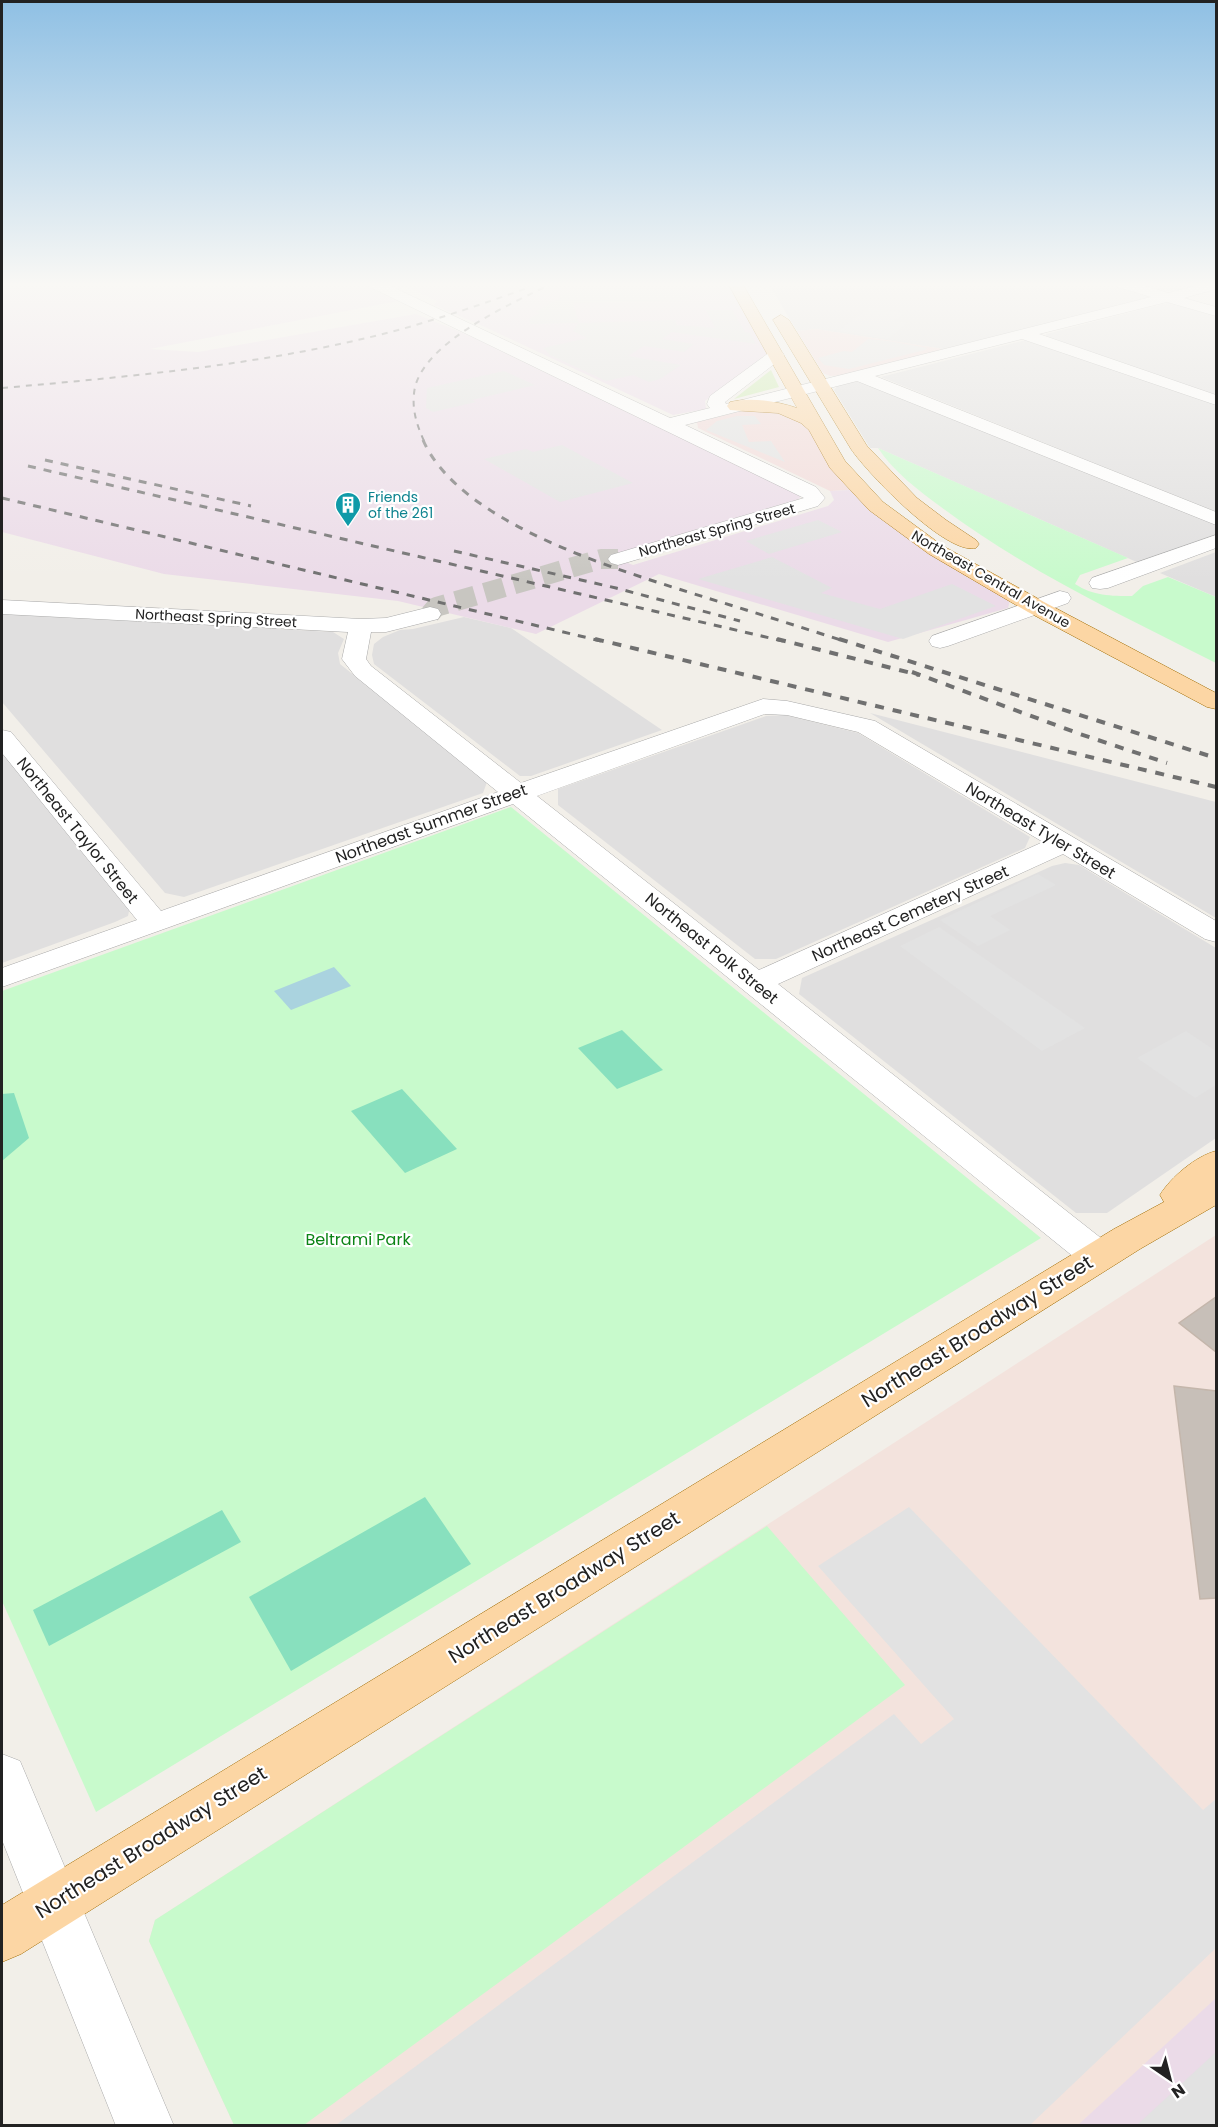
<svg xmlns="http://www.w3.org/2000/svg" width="1218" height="2127" font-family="Poppins,sans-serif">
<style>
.residential{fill:#e0dfdf}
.commercial{fill:#f2dad9}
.industrial{fill:#ebdbe8}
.military{fill:#f3e3dd}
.grass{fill:#cdebb0}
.park{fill:#c8facc}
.pitch{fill:#88e0be}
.parking{fill:#e2e2e2}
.water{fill:#aad3df}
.building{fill:#c7bfb8;stroke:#c4b6ab;stroke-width:1.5}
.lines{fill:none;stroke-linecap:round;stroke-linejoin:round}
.minor-tunnel{stroke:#c8c6c1;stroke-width:20;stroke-dasharray:20 10;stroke-linecap:butt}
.minor-casing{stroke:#a9a9a9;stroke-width:1}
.major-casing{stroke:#a06b00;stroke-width:1}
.minor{fill:#fff;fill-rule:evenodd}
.major{fill:#fcd6a4;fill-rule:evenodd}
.rail-far2{stroke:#707070;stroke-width:2;stroke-dasharray:6 6;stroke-linecap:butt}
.rail-far1{stroke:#707070;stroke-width:3;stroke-dasharray:8 8;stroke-linecap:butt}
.rail{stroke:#707070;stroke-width:4;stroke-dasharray:9 9;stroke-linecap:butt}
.labels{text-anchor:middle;stroke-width:4.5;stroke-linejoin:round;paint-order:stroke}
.far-culture-label{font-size:14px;fill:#0d838f;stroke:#fff;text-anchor:start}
.far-street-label{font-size:14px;fill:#222;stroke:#fff}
.street-label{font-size:16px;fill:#222;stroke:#fff}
.park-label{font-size:16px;fill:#0c8416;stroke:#fff}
.near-street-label{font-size:20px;fill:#222;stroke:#fff}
</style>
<rect width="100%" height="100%" fill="#f2efe9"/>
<g class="residential">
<polygon points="768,283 1112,283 1150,294 1151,298 943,349 816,329 797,331"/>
<polygon points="1135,283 1210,283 1175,291 1162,291"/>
<polygon points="1167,303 1181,303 1216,315 1216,395 1046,337 1046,334"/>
<polygon points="1026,340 1216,404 1216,512 881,377"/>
<polygon points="853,382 861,382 1216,525 1216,535 1139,563 878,448 870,448 834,390 838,385"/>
<polygon points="1216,552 1216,597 1160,573"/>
<polygon points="2,614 333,632 344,639 338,653 340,664 487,782 483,793 184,897 165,893 2,702"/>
<polygon points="464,617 511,628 662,730 531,776 520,776 374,664 372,655 374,644 383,637 400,630 413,629"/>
<polygon points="870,713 1216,802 1216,918"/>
<polygon points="785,715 858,733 1030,837 1025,848 776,959 755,959 558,805 558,789 766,716"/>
<polygon points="2,752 130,906 128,916 115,922 2,963"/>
<polygon points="1065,863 1079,865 1216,948 1216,1138 1107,1213 1076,1213 799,994 802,978 1052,866"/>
</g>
<g class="commercial">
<polygon points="816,329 943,349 848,375 830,376 823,373 797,331"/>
<polygon points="765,408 806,423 834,472 850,490 830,491 698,428 697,422 751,409"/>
</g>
<g class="industrial">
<polygon points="2,283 361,283 398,301 150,349 198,352 416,314 468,335 801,495 799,499 610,556 633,565 828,506 834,500 830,491 850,490 891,525 1010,600 1008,608 888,642 659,574 536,634 398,601 164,574 2,532"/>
<polygon points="392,283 726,283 770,353 705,401 706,409 673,415 485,327 434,305 437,301 405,286 400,289 393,287"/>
<polygon points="1216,1982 1216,2125 1064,2125"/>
</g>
<polygon class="military" points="1216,1235 1216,1998 1078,2125 234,2125 149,1941 155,1920"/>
<polygon class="grass" points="771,370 779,387 734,399"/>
<g class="park">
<path d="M 878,448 L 1128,558 L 1080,575 L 1075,584 C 1093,596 1111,596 1132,596 L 1143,586 L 1168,577 L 1216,597 L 1216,663 C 1123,616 1025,570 941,507 C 919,491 893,471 878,448 Z"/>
<polygon points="511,807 1041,1238 96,1812 2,1601 2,991"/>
<polygon points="767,1526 905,1685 304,2125 234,2125 149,1941 155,1920"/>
</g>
<g class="pitch">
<polygon points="622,1030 663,1070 617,1089 578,1048"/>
<polygon points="402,1089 457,1149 405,1173 351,1111"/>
<polygon points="14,1093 29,1138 2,1161 2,1094"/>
<polygon points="425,1497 471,1564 291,1671 249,1597"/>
<polygon points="222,1510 241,1542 49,1646 33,1610"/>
</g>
<g class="parking">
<polygon points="586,283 679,283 692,300 573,303 579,323 675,320 677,325 715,328 706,310 732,310 745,332 750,333 756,344 672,332 662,339 694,344 684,352 644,346 628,356 681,365 660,379 649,382 633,375 606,381 550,355 543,348 587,338 573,331 578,323 531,324 529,319 540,313 535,312 560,298 557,297"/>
<polygon points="869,308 904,313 894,321 907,323 888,339 838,331"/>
<polygon points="868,339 889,341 927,348 925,350 849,369 824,365 818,358 844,351 852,352"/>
<polygon points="504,371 535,385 472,400 476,402 433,412 426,408 427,388"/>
<polygon points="737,416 755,416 761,424 742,425 749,442 771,441 785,462 706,430 717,421"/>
<polygon points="562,445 633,483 560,502 484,459 526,449 533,452"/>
<polygon points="818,520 842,532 769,554 746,541"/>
<polygon points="772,557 832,588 821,593 880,609 952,584 996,606 903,639 698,579"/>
<polygon points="1038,874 1056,885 990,916 1010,930 978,946 940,920"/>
<polygon points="939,927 1085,1028 1042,1051 900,946"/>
<polygon points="1186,1031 1216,1051 1216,1085 1195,1098 1137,1058"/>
<polygon points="909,1507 1203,1810 1216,1799 1216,1948 1030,2125 336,2125 894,1714 921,1744 954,1719 818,1566"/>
<polygon points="1216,2052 1216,2125 1137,2125"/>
</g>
<polygon class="water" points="334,967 351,986 291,1010 274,991"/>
<g class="building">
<polygon points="1216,1297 1216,1352 1179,1323"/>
<polygon points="1174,1386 1216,1391 1216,1598 1200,1599"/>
</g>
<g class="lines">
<polyline class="minor-tunnel" points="430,614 436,607 601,559 618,559"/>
<defs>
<g id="minor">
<polygon points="366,283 384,283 670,418 710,408 707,404 710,396 770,352 782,352 784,355 782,358 725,402 726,404 1151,297 1115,286 1113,283 1135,283 1168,293 1207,283 1216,283 1216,289 1184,298 1216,307 1216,316 1167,302 1039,334 1216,395 1216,405 1022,339 875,376 1216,512 1216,525 857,381 685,425 816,487 825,498 818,506 625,563 618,565 611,563 608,559 611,555 804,498 368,286"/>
<polygon points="1216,535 1216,548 1108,588 1100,589 1092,588 1089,583 1092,578"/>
<polygon points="1060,591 1068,593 1071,598 1068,603 948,646 940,648 932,646 929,641 932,636"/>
<path d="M 2,600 L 361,619 L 386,618 L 430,607 L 438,609 L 441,614 L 438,619 L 386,632 L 371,632 L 366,659 L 371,666 L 521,783 L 763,699 L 787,701 L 875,721 L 1216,921 L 1216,942 L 1205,939 L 1063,854 L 778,984 L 1111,1246 L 1117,1256 L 1111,1266 L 1098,1270 L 1085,1266 L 513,804 L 2,987 L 2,968 L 137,920 L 2,753 L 2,730 L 11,732 L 161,911 L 498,792 L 355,676 L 342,659 L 348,632 L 2,614 ZM 765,714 L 787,715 L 858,732 L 1043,842 L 759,970 L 537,796 Z"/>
<polygon points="2,1754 20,1761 174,2126 116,2126 2,1840"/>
</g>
<g id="major">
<path d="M 728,283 L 742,283 L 845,461 L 883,502 L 943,546 L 1044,602 L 1216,693 L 1216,709 L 1207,707 L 1028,612 L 929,554 L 869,510 L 830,468 L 809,430 L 801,423 L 778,413 L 730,410 L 727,406 L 730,402 C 751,397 776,401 797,408 Z"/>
<path d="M 781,315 L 789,320 L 867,446 L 917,498 L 946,520 L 976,540 L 979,544 L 976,548 C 947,556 868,474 851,449 L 773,320 Z"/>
<path d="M 1216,1151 L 1216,1205 L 1140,1249 L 21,1954 L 2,1962 L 2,1905 L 1114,1229 L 1164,1202 L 1160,1195 C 1171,1177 1196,1156 1216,1151 Z"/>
</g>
</defs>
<use href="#minor" class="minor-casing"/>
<use href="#major" class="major-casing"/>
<use href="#minor" class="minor"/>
<use href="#major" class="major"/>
<g class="rail-far2">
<path d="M 2,388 C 136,376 272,364 402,329 C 444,317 486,303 527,288"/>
<path d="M 424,441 C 416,423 411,407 415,387 C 427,340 513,303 553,283"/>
</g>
<g class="rail-far1">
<path d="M 423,440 C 460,525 622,571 704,597 C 750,611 797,626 844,641"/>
<polyline points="45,460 251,506"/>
<polyline points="28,466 783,641"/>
<polyline points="2,498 601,641"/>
<polyline points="454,551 616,588 740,621"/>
</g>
<g class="rail">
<polyline points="595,639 1216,787"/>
<polyline points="777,639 919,675"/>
<polyline points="839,639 1216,758"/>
<polyline points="912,672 1080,734 1167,763"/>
</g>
</g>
<linearGradient id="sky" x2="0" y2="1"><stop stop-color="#8fc0e4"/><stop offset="0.49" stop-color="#f9f8f5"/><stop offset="1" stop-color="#f9f8f5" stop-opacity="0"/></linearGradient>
<rect width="1218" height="581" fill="url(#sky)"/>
<defs>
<symbol id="building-pin" viewBox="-11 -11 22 30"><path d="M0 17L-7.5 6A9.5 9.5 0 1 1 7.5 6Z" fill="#0f9aa8" stroke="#fff"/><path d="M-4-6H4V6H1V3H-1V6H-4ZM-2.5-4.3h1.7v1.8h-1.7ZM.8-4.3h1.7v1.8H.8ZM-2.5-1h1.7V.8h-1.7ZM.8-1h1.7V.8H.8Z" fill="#fff"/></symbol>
</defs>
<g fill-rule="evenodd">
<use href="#building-pin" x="333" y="490" width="30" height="40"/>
</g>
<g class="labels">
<g class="far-culture-label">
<text x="368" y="502">Friends<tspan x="368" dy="16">of the 261</tspan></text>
</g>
<g class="far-street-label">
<text transform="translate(717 530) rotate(-16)" y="5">Northeast Spring Street</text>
<text transform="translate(991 579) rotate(30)" y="5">Northeast Central Avenue</text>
<text transform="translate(216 618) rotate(3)" y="5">Northeast Spring Street</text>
</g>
<g class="street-label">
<text transform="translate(431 823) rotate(-20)" y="6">Northeast Summer Street</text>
<text transform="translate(78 830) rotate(51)" y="6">Northeast Taylor Street</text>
<text transform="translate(1041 830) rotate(31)" y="6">Northeast Tyler Street</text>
<text transform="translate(910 913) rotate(-24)" y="6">Northeast Cemetery Street</text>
<text transform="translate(712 948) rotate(39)" y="6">Northeast Polk Street</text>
</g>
<g class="park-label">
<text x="358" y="1245">Beltrami Park</text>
</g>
<g class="near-street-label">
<text transform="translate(977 1331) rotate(-32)" y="7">Northeast Broadway Street</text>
<text transform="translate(564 1587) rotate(-32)" y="7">Northeast Broadway Street</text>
<text transform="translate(151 1842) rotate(-32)" y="7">Northeast Broadway Street</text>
</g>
</g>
<rect width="1218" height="2127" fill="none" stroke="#222222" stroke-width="6"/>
<g transform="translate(1170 2079) rotate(145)" stroke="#ffffff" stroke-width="4.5" paint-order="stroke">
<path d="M0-4.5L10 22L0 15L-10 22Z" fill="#222222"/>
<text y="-9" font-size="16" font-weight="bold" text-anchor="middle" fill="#222222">N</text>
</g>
</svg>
